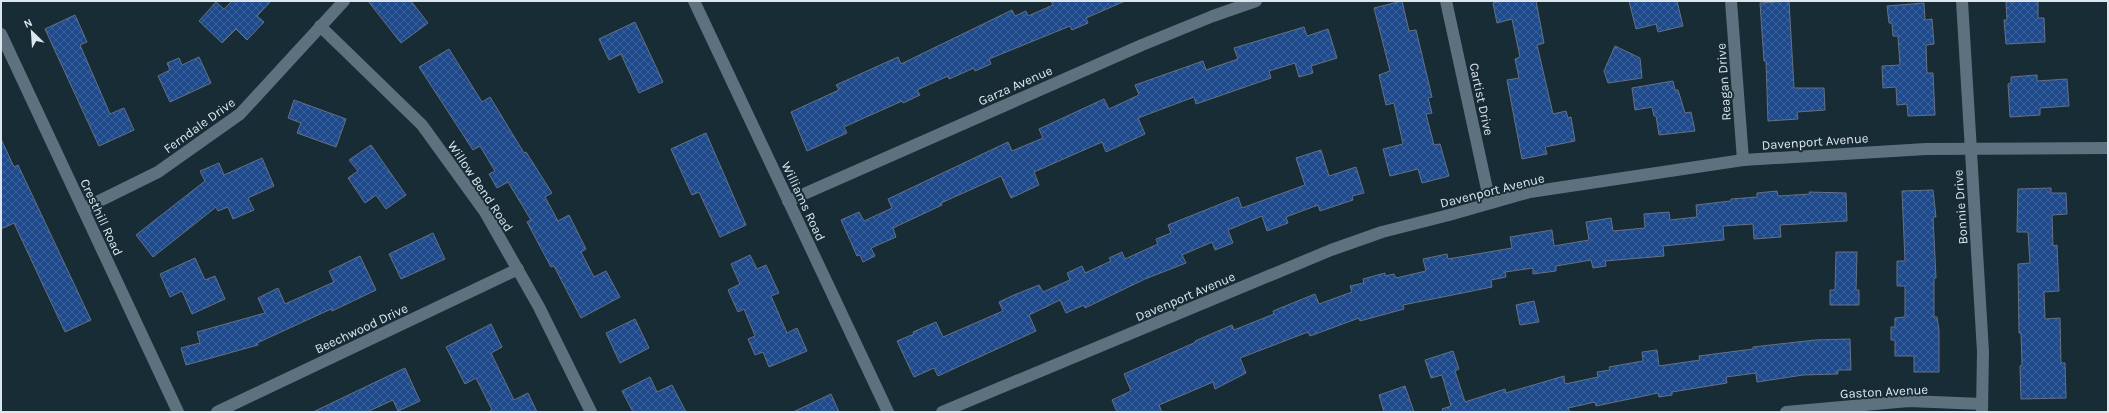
<svg xmlns="http://www.w3.org/2000/svg" width="2109" height="413" font-family="Karla,sans-serif">
<style>
.building{fill:url(#building-cross-hatch);stroke:#657183}
.lines{fill:none;stroke-linecap:round;stroke-linejoin:round}
.minor{stroke:#5d727e;stroke-width:12}
.labels{text-anchor:middle;stroke-width:4;stroke-linejoin:round;paint-order:stroke}
.street-label{font-size:13px;fill:#dbe7ed;stroke:#182c36}
</style>
<defs>
<pattern id="building-cross-hatch" width="8" height="8" patternUnits="userSpaceOnUse"><rect width="8" height="8" fill="#1e498b"/><path d="M0 0l8 8M0 8l8-8" fill="none" stroke="#3e639c"/></pattern>
</defs>
<rect width="100%" height="100%" fill="#182c36"/>
<g class="building">
<polygon points="232,1 271,1 257,16 264,22 247,40 236,29 222,43 199,21 216,2 224,9"/>
<polygon points="368,1 411,1 428,23 401,43"/>
<polygon points="1051,1 1125,1 1086,18 1088,23 1072,30 1070,26 989,59 991,64 975,71 974,68 949,79 948,76 917,90 920,95 903,103 902,101 844,127 847,133 807,151 791,112 839,90 836,85 898,57 901,64 1012,10 1015,16 1026,11 1028,16 1053,5"/>
<polygon points="1402,1 1409,31 1416,30 1432,97 1428,98 1432,113 1426,114 1434,145 1440,144 1449,176 1422,183 1418,169 1390,176 1383,149 1403,144 1394,103 1386,105 1379,75 1390,71 1374,8"/>
<polygon points="1502,1 1536,1 1544,43 1537,45 1553,114 1566,111 1568,118 1571,117 1575,141 1545,147 1547,154 1522,159 1507,80 1519,78 1515,59 1520,57 1512,19 1497,23 1493,3"/>
<polygon points="1629,1 1677,1 1683,26 1658,32 1656,24 1636,29"/>
<polygon points="1789,1 1794,88 1824,88 1825,110 1797,112 1798,119 1768,121 1766,61 1764,61 1760,3"/>
<polygon points="2038,1 2038,18 2044,18 2045,42 2006,44 2004,20 2007,20 2006,2"/>
<polygon points="1924,3 1925,20 1932,19 1934,44 1926,45 1927,73 1933,73 1935,115 1908,116 1907,104 1897,105 1896,87 1883,88 1882,66 1900,65 1898,36 1893,36 1892,23 1889,23 1887,6"/>
<polygon points="75,15 87,42 80,45 110,114 124,108 134,130 99,146 45,29"/>
<polygon points="635,22 663,82 639,93 621,54 609,60 599,39"/>
<polygon points="1304,27 1307,36 1328,29 1337,58 1311,66 1313,73 1299,77 1295,63 1269,71 1271,78 1196,104 1194,97 1138,118 1145,134 1106,152 1102,142 1034,172 1039,185 1011,198 1001,176 941,203 942,205 893,228 896,237 871,248 875,256 863,262 860,255 857,256 841,220 859,212 864,221 892,208 888,199 1008,142 1012,151 1043,138 1039,129 1104,99 1109,109 1139,95 1135,85 1203,61 1206,70 1238,59 1234,48"/>
<polygon points="1615,46 1640,58 1642,78 1608,83 1604,71"/>
<polygon points="449,49 482,102 490,97 524,153 526,152 552,193 545,197 558,221 569,215 586,249 581,252 594,277 606,271 620,297 581,318 554,266 551,267 527,222 531,220 508,182 497,188 489,174 495,171 480,146 473,150 419,67"/>
<polygon points="199,57 211,83 170,102 158,76 170,70 167,63 179,58 182,65"/>
<polygon points="2037,75 2037,81 2067,79 2069,106 2040,108 2040,115 2010,117 2008,84 2011,83 2011,77"/>
<polygon points="1673,81 1675,90 1678,90 1685,113 1691,112 1695,131 1659,135 1656,116 1654,116 1652,107 1635,110 1632,88"/>
<polygon points="294,100 346,119 336,147 297,133 301,123 288,118"/>
<polygon points="706,133 746,225 720,237 699,192 692,195 671,149"/>
<polygon points="1,139 14,167 18,165 91,320 65,332 14,223 1,229"/>
<polygon points="371,145 406,195 386,209 376,195 365,203 348,178 358,171 349,160"/>
<polygon points="1321,150 1329,176 1356,167 1364,193 1352,196 1353,200 1320,211 1318,205 1286,217 1288,223 1267,231 1262,216 1228,230 1233,243 1215,250 1212,242 1182,255 1186,263 1145,279 1085,308 1084,305 1066,313 1060,300 1029,315 1036,331 938,376 934,368 914,377 897,341 914,334 913,332 936,322 943,337 1003,311 999,302 1014,295 1039,285 1043,292 1070,280 1067,273 1082,266 1085,273 1111,261 1109,258 1122,252 1125,259 1158,244 1156,239 1171,233 1168,225 1238,197 1242,208 1305,185 1296,158"/>
<polygon points="262,158 274,186 248,198 254,210 233,219 228,207 218,211 216,207 153,257 136,235 205,181 200,171 219,163 224,175"/>
<polygon points="2051,188 2051,193 2066,193 2067,214 2052,215 2053,246 2057,245 2059,291 2044,292 2045,319 2060,318 2061,363 2065,363 2066,398 2021,399 2020,366 2022,365 2021,333 2019,333 2018,264 2030,263 2028,232 2017,232 2018,189"/>
<polygon points="1933,190 1936,217 1933,217 1936,278 1934,278 1934,317 1937,317 1939,330 1939,372 1914,372 1914,356 1895,356 1895,340 1891,340 1891,327 1895,327 1895,318 1905,317 1905,286 1897,286 1897,261 1905,261 1902,191"/>
<polygon points="1777,191 1778,196 1810,194 1809,192 1846,193 1847,221 1780,225 1781,237 1754,239 1753,224 1723,226 1724,240 1663,246 1664,256 1605,261 1606,266 1593,268 1591,260 1556,266 1556,271 1533,274 1533,268 1505,272 1506,277 1491,280 1492,287 1403,305 1404,309 1360,321 1359,318 1310,336 1308,332 1240,358 1246,373 1215,389 1213,382 1159,405 1162,412 1117,412 1112,400 1131,391 1124,374 1196,342 1195,341 1232,325 1234,330 1274,314 1273,311 1315,294 1319,304 1352,292 1350,286 1364,283 1363,279 1385,273 1385,276 1394,274 1396,278 1426,271 1423,259 1447,254 1448,259 1512,248 1510,237 1552,230 1554,246 1589,240 1586,222 1611,218 1613,231 1645,228 1644,214 1669,212 1670,220 1697,217 1696,205 1731,201 1731,199 1757,197 1757,193"/>
<polygon points="433,233 445,259 401,279 389,254"/>
<polygon points="1836,252 1857,252 1856,290 1859,290 1859,305 1830,305 1830,290 1835,290"/>
<polygon points="750,255 757,269 766,265 779,293 771,296 787,333 797,328 807,351 769,367 763,352 755,355 748,339 755,336 744,309 738,312 728,290 740,284 731,264"/>
<polygon points="360,256 376,290 332,311 331,309 257,343 258,345 186,365 181,348 200,343 197,332 265,313 258,298 278,288 285,304 334,282 329,271"/>
<polygon points="195,258 205,280 215,276 225,299 192,314 182,291 170,297 160,274"/>
<polygon points="1534,301 1539,322 1520,325 1516,305"/>
<polygon points="635,319 649,348 620,363 606,333"/>
<polygon points="491,324 502,347 491,353 514,400 528,393 537,412 488,412 492,410 476,378 465,384 446,347"/>
<polygon points="1850,339 1851,370 1838,370 1838,374 1803,375 1757,382 1756,373 1726,377 1727,383 1672,392 1672,395 1659,397 1658,393 1596,406 1595,402 1568,408 1570,412 1443,412 1442,409 1451,406 1442,375 1431,378 1425,360 1453,351 1459,369 1455,371 1465,402 1505,389 1506,393 1564,376 1565,384 1598,377 1597,372 1610,370 1609,367 1643,361 1642,352 1657,350 1659,366 1700,360 1699,356 1753,349 1753,347 1815,340"/>
<polygon points="405,368 420,401 398,411 393,400 367,412 313,412"/>
<polygon points="650,377 657,392 672,385 686,412 633,412 622,391"/>
<polygon points="1405,386 1414,412 1384,412 1379,395"/>
<polygon points="831,394 839,412 793,412"/>
</g>
<g class="lines">
<g class="minor">
<polyline points="694,1 888,412"/>
<polyline points="1446,1 1490,203"/>
<polyline points="1731,1 1743,160"/>
<polyline points="1962,1 1983,352 1982,412"/>
<polyline points="320,26 422,125 485,212 539,307 591,412"/>
<polyline points="1,34 178,412"/>
<polyline points="788,201 1142,45 1213,16 1256,1"/>
<polyline points="83,209 158,172 240,114 344,1"/>
<polyline points="217,412 518,269"/>
<polyline points="942,412 1331,250 1382,232 1449,215 1530,192 1743,160 1926,149 2108,148"/>
<polyline points="1786,412 1909,401 1982,404"/>
</g>
</g>
<g class="labels">
<g class="street-label">
<text transform="translate(1723 82) rotate(-94)" y="5">Reagan Drive</text>
<text transform="translate(1015 85) rotate(-24)" y="5">Garza Avenue</text>
<text transform="translate(1482 99) rotate(78)" y="5">Cartist Drive</text>
<text transform="translate(199 125) rotate(-36)" y="5">Ferndale Drive</text>
<text transform="translate(1815 141) rotate(-4)" y="5">Davenport Avenue</text>
<text transform="translate(481 186) rotate(56)" y="5">Willow Bend Road</text>
<text transform="translate(1492 190) rotate(-14)" y="5">Davenport Avenue</text>
<text transform="translate(804 201) rotate(65)" y="5">Williams Road</text>
<text transform="translate(1960 207) rotate(-94)" y="5">Bonnie Drive</text>
<text transform="translate(102 217) rotate(65)" y="5">Cresthill Road</text>
<text transform="translate(1185 296) rotate(-23)" y="5">Davenport Avenue</text>
<text transform="translate(361 328) rotate(-25)" y="5">Beechwood Drive</text>
<text transform="translate(1884 391) rotate(-3)" y="5">Gaston Avenue</text>
</g>
</g>
<rect width="2109" height="413" fill="none" stroke="#dbe7ed" stroke-width="4"/>
<g transform="translate(32 32) rotate(335)" stroke="#182c36" stroke-width="3" paint-order="stroke">
<path d="M0-3L7 15L0 10L-7 15Z" fill="#dbe7ed"/>
<text y="-6" font-size="11" font-weight="bold" text-anchor="middle" fill="#dbe7ed">N</text>
</g>
</svg>
